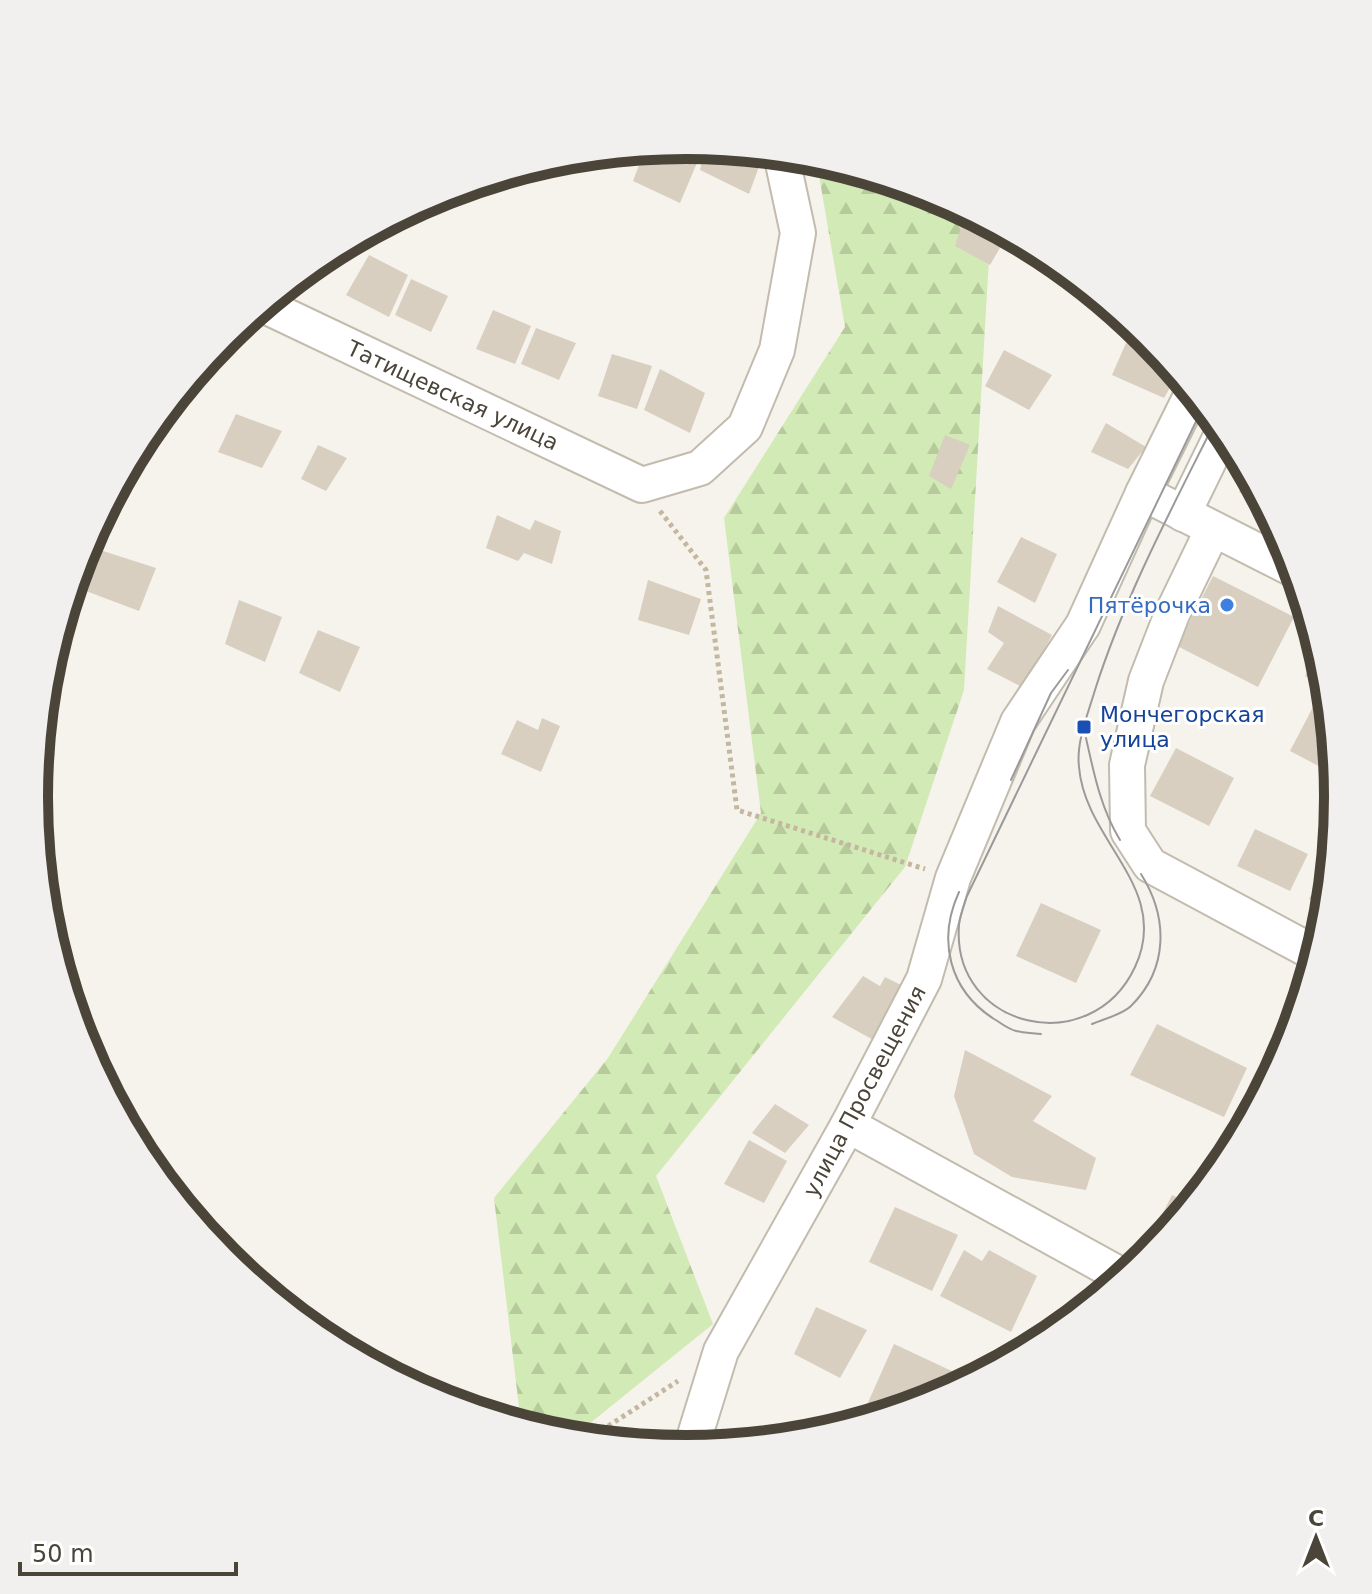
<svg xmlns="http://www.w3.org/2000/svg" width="1372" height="1594" font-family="'DejaVu Sans',sans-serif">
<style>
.forest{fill:url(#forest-firs)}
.building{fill:#d8cfc1}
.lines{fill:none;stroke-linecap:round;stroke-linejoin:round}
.minor-casing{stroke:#c2bbae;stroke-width:38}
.path{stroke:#c4b79f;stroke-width:5;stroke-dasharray:4 4;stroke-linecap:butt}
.minor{stroke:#fff;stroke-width:34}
.tram{stroke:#9a9a9a;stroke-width:2}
.shop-dot{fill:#3f7fe0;stroke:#fff;stroke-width:3}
.transit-dot{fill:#1a4fb4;stroke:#fff;stroke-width:3}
.labels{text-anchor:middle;stroke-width:6;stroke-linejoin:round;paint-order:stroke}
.street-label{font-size:22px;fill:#4b4439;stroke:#fff}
.shop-label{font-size:22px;fill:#366cbe;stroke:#fff;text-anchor:end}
.transit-label{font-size:22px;fill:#164399;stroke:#fff;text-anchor:start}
.rim{fill:none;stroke:#4b4439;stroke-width:10}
</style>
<defs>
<pattern id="forest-firs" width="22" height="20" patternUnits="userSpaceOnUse" patternTransform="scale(2)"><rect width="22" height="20" fill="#d2eab5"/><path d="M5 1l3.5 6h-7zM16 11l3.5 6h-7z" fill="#b6ca9c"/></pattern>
</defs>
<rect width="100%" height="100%" fill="#f6f3ec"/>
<polygon class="forest" points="816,158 936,195 991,224 964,690 905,867 656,1176 713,1324 589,1424 521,1424 494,1198 608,1058 761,813 724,518 845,327"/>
<g class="building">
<polygon points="674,146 699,158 680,203 633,181 645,149"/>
<polygon points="705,147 764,153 749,194 700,170"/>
<polygon points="964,218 1008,234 990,265 955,246"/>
<polygon points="327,253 318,276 293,280 324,255"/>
<polygon points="369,255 408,275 389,317 346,295"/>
<polygon points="411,279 448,296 431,332 395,315"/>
<polygon points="493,310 531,326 515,364 476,349"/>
<polygon points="536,328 576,343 559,380 521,364"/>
<polygon points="1126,343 1170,364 1178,374 1164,398 1112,375"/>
<polygon points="1004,350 1052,375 1029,410 985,386"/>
<polygon points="612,354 652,366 637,409 598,396"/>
<polygon points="660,369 705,393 690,433 644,410"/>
<polygon points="184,387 163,440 146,433 184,386"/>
<polygon points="236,414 282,431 262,468 218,452"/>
<polygon points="1106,423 1146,447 1128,469 1091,452"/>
<polygon points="945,435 970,445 951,489 929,476"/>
<polygon points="318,445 347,458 326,491 301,479"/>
<polygon points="1248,473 1265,504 1239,492"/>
<polygon points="497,515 530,530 535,520 561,531 552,564 524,553 518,561 486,548"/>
<polygon points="1021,537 1057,554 1035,603 997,582"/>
<polygon points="100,550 156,568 139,611 86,591"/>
<polygon points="1213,576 1294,617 1258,687 1177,646"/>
<polygon points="648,580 701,599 689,635 638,620"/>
<polygon points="239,600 282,617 265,662 225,644"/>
<polygon points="998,606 1052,635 1024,688 987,669 1004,643 988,632"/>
<polygon points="318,630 360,647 340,692 299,673"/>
<polygon points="1319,649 1326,670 1334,759 1328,771 1290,751 1324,686 1305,676"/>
<polygon points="542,718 560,726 541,772 501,754 517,720 538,730"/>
<polygon points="1176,748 1234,778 1209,826 1150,796"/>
<polygon points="1255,829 1308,854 1290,891 1237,866"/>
<polygon points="1329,861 1332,862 1327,909 1309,899"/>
<polygon points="1041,903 1101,930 1076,983 1016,956"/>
<polygon points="863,976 880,986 885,977 907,988 877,1042 832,1017"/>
<polygon points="1157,1024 1247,1068 1224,1117 1130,1075"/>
<polygon points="965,1050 1052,1096 1033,1121 1096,1158 1086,1190 1012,1177 974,1154 954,1096"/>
<polygon points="775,1104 809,1125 785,1153 752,1133"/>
<polygon points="749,1140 787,1161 764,1203 724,1184"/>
<polygon points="1172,1195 1191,1204 1159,1244 1150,1239"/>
<polygon points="895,1207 958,1235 932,1291 869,1262"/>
<polygon points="964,1250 982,1261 989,1250 1037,1276 1011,1332 940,1296"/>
<polygon points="816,1307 867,1330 840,1378 794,1354"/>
<polygon points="894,1344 971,1380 935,1400 870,1419 862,1416"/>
</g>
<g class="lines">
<defs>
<g id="minor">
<polyline points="263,305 642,485 700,468 745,427 777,350 798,233 781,154"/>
<polyline points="1143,493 1295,570"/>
<polyline points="1183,514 1224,430"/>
<polyline points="1213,529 1172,614 1146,681 1127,765 1128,831 1150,865 1316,954"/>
<polyline points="848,1125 1124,1277"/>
<polyline points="691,1448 721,1351 848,1125 924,979 953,878 1018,722 1083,625 1143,493 1193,392"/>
</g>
</defs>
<use href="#minor" class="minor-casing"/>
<g class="path">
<polyline points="660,511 706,570 737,810 925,869"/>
<polyline points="588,1439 678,1381"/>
</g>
<use href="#minor" class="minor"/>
<g class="tram">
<path d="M 1204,405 L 967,896 C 964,905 960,915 959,925 C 951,1029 1091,1061 1135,967 C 1172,888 1085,842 1079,767 C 1076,742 1088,714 1095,690 C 1125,596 1172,508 1216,420"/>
<path d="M 1086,738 C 1094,774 1101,809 1120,840"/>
<polyline points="1011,780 1051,693 1068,670"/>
<path d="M 959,892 C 937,940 949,990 994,1019 C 1001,1023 1008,1029 1016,1031 C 1024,1033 1033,1033 1041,1034"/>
<path d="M 1092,1024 C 1103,1019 1122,1015 1131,1006 C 1169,968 1168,917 1141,874"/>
</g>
</g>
<circle class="shop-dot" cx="1227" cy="605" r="8"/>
<rect class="transit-dot" x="1076" y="719" width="16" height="16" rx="4"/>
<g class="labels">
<g class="street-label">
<text transform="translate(453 395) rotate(25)" y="8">Татищевская улица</text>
<text transform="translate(864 1091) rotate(-62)" y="8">улица Просвещения</text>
</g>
<g class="shop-label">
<text x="1211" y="613">Пятёрочка</text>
</g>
<g class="transit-label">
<text x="1100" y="722">Мончегорская<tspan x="1100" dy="25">улица</tspan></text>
</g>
</g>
<path d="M0 0H1372V1594H0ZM48 797a638 638 0 1 1 1276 0a638 638 0 1 1-1276 0Z" fill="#f1f0ef" fill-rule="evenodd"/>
<path class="rim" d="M48 797a638 638 0 1 1 1276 0a638 638 0 1 1-1276 0Z"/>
<g transform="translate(1316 1538)" stroke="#ffffff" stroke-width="6" paint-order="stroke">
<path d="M0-6L14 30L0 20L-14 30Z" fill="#4b4439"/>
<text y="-12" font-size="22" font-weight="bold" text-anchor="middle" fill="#4b4439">С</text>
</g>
<path d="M20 1562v12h216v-12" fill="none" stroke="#4b4439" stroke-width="4"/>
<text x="32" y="1562" font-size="24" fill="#4b4439" stroke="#ffffff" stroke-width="6" paint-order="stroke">50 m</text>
</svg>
